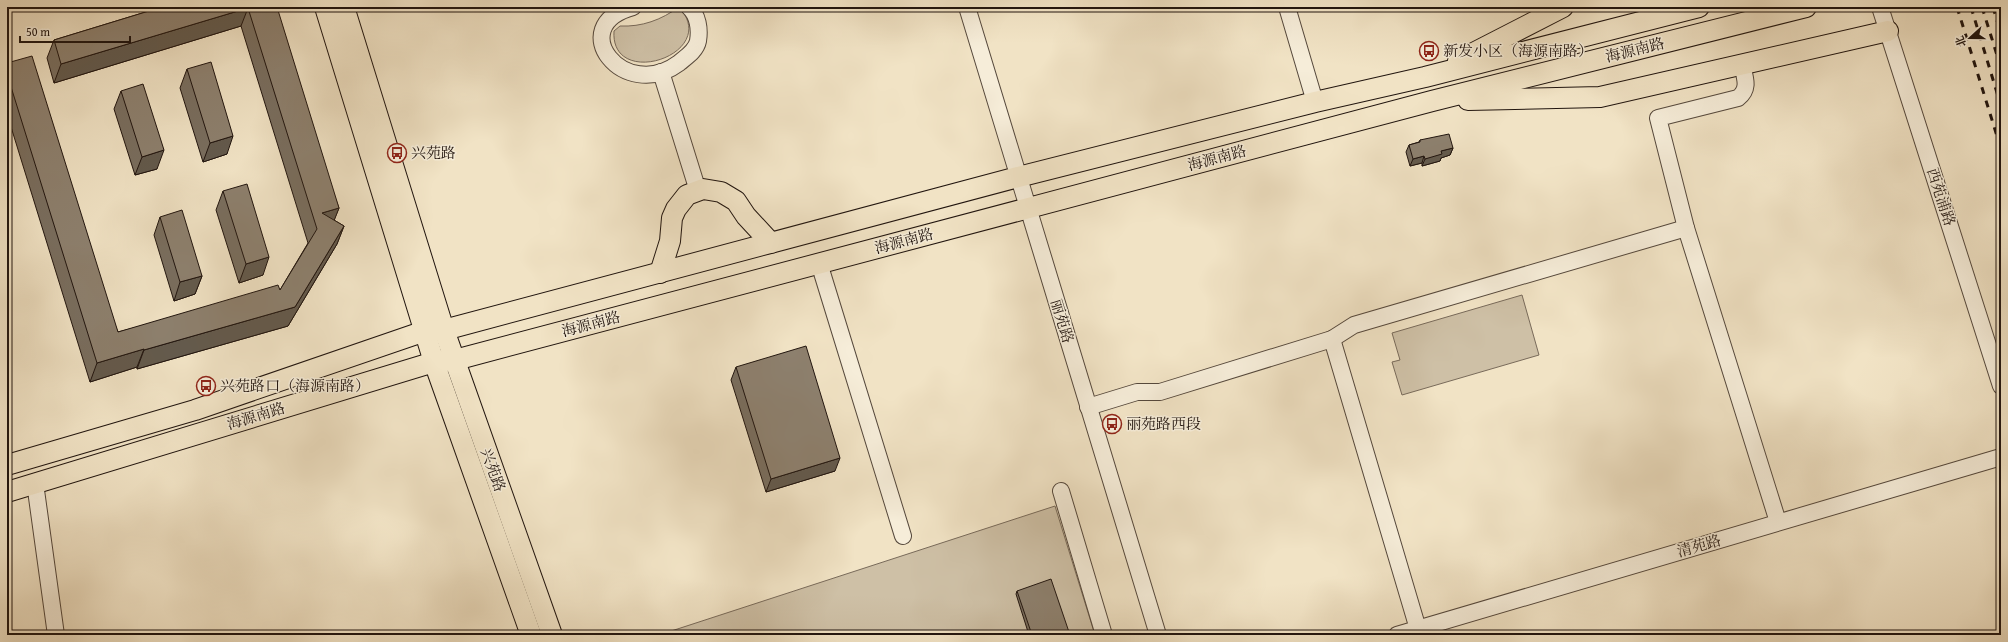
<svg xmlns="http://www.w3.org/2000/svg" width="2008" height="642" font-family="'Gentium Book Plus','Noto Serif SC',serif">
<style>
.green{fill:#cec0a6;stroke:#786a5a}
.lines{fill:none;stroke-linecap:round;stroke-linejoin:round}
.minor-casing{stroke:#55483c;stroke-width:18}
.major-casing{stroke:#21150f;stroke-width:22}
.minor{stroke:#f6edd9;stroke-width:16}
.major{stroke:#f1e3c5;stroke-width:20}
.rail{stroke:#21150f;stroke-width:3;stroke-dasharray:7 7;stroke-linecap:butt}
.wall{fill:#796e5f;stroke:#21150f}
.shaded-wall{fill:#635a4d;stroke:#21150f}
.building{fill:#8d806e;stroke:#21150f}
.labels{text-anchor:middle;stroke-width:3;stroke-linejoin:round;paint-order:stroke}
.street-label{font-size:15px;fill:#21150f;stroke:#f6edd9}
.poi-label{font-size:15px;fill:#21150f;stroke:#f6edd9;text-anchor:start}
</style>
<rect width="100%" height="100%" fill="#f1e3c5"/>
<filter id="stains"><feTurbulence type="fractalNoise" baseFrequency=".005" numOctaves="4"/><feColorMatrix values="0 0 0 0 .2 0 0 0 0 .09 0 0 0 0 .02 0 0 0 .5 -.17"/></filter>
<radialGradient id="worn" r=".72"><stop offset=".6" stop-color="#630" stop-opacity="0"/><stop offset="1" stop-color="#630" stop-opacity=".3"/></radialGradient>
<g class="green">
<path d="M 679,7 C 722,54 610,91 614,31 L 620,26 C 642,27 661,20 679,7 Z"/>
<polygon points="1522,295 1539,355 1402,395 1392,362 1400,360 1392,333"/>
<polygon points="1055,506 1095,635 659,635"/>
</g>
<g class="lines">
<defs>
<g id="minor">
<path d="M 633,7 C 563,26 624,104 679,63 C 686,57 696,51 698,41 C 700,29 698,15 689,7"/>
<polyline points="967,7 1158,635"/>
<polyline points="1287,7 1315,102"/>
<polyline points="1880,7 2001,386"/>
<path d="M 1742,65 C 1745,78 1750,89 1738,98 L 1658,118 L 1686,228 L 1778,522"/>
<polyline points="661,72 698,191"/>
<polyline points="819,263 903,536"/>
<polyline points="1332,339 1418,629"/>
<polyline points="1088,407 1137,392 1160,392 1332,339 1354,325 1686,228"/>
<polyline points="35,483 56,635"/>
<polyline points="1061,491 1104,635"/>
<polyline points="1397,635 2001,457"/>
</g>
<g id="major">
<polyline points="325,7 434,362 531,635"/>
<polyline points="344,7 444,330 552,635"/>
<polyline points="1458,61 1563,7"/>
<polyline points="1468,100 1600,97 1888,31"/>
<polyline points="660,273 670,241 672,218 676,209 687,195 703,189 721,192 736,201 746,216 771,243"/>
<polyline points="7,465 195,410 425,331 444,330 1018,177 1315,102 1425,77 1699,7"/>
<polyline points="7,492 434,362 455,360 1432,101 1806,7"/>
</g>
</defs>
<use href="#minor" class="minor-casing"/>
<use href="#major" class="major-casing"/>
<use href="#minor" class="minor"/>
<use href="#major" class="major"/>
<g class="rail">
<polyline points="1957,7 2001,149"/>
<polyline points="1971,7 2001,106"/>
<polyline points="1982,7 2001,68"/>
<polyline points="1993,7 2001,34"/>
</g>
</g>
<g class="wall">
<polygon points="162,7 266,7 339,208 334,220 344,226 337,244 288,326 137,369 137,367 90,382 7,114 7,63 118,332 280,290 308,243 241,26 54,83 47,58 54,40"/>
<polygon points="187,69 227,154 203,162 180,88"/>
<polygon points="121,91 157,169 135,175 114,109"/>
<polygon points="1420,140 1453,148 1450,155 1441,158 1440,161 1422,166 1422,163 1410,166 1406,152 1409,145 1419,142"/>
<polygon points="223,191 263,275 239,283 216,210"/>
<polygon points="160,217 202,276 195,294 174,301 154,235"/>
<polygon points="736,367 835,471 766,492 731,380"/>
<polygon points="1017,591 1070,635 1029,635 1016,594"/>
</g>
<g class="shaded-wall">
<polygon points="248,8 241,26 54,83 61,64"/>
<polygon points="233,136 227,154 203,162 210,143"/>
<polygon points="1453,148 1450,155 1441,158 1440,161 1422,166 1425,159 1441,151"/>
<polygon points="164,150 157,169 135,175 142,157"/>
<polygon points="1424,156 1422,163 1410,166 1413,159"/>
<polygon points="339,208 332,226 322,213"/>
<polygon points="344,226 337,244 288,326 137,369 144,350 295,307"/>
<polygon points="269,257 263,275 239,283 246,264"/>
<polygon points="202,276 195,294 174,301 180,282"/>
<polygon points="144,349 137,367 90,382 97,363"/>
<polygon points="840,458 835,471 766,492 771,479"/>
</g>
<g class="building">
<polygon points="162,7 266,7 267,10 277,7 339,208 322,213 344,226 295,307 144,350 144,349 97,363 7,74 7,63 32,56 118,332 278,285 280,290 317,229 248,8 61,64 54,40"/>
<polygon points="211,62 233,136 210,143 187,69"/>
<polygon points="143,84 164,150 142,157 121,91"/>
<polygon points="1449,134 1453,148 1441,151 1442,154 1425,159 1424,156 1413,159 1409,145 1420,142 1420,140"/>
<polygon points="247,184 269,257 246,264 223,191"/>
<polygon points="182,210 202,276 180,282 160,217"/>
<polygon points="806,346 840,458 771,479 736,367"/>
<polygon points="1051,579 1070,635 1032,635 1017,591"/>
</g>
<defs>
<symbol id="bus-ring" viewBox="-11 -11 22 22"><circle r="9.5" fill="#f6edd9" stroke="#8f2418" stroke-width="1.5"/><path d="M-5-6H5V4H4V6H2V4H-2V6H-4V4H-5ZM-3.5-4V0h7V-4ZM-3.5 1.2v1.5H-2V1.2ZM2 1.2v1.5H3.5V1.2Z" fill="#8f2418"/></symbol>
</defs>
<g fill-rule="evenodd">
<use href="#bus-ring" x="1418" y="40" width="22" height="22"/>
<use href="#bus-ring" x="386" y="142" width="22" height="22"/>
<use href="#bus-ring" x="195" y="375" width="22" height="22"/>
<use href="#bus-ring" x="1101" y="413" width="22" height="22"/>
</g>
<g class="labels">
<g class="street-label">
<text transform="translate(1635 50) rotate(-14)" y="5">海源南路</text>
<text transform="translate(1217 158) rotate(-15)" y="5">海源南路</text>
<text transform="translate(1941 197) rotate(72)" y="5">西苑浦路</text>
<text transform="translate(904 241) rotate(-15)" y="5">海源南路</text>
<text transform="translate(1062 321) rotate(73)" y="5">丽苑路</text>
<text transform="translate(591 324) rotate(-15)" y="5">海源南路</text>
<text transform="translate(256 416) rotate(-17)" y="5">海源南路</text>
<text transform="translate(493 470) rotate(70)" y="5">兴苑路</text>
<text transform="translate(1699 546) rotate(-16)" y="5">清苑路</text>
</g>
<g class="poi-label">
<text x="1443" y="56">新发小区（海源南路）</text>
<text x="411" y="158">兴苑路</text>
<text x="220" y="391">兴苑路口（海源南路）</text>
<text x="1126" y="429">丽苑路西段</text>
</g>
</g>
<rect width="2008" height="642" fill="none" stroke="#f1e3c5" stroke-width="24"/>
<rect x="8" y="8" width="1992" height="626" fill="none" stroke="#21150f" stroke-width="2"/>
<rect x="12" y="12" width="1984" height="618" fill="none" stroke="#21150f"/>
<g transform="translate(1970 38) rotate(249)" stroke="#f6edd9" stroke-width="3" paint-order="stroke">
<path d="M0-3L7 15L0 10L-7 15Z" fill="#21150f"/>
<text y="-6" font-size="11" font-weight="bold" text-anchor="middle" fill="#21150f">北</text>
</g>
<path d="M20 36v6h110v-6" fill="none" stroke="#21150f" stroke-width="2"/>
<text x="26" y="36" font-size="12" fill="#21150f" stroke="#f6edd9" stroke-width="3" paint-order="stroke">50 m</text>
<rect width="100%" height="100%" filter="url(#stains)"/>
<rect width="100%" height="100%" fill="url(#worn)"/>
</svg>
